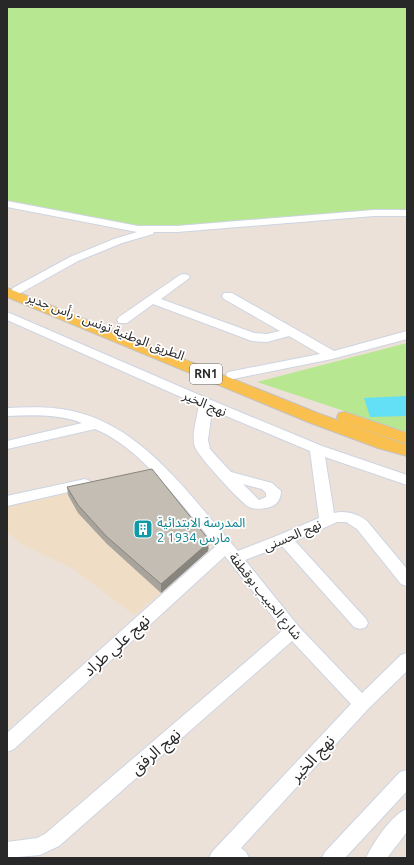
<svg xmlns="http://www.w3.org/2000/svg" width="414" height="865" font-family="Ubuntu,'Noto Sans Arabic',sans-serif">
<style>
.education{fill:#efddc6}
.green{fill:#b7e790}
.water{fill:#63dff6}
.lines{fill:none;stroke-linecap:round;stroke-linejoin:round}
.minor-casing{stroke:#cdd4e2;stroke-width:2}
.major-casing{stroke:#c3c3c3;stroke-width:2}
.minor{fill:#fff;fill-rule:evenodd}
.major{fill:#fac04f;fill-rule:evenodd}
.wall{fill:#a8a39b}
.shaded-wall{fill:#88847e}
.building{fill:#c3bdb4;stroke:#88847e}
.labels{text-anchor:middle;stroke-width:3.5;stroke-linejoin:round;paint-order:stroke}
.shield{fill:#fff;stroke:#686868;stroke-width:1}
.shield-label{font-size:12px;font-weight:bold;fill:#282828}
.street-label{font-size:13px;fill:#282828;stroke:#fff}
.culture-label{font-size:13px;fill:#0d838f;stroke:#fff;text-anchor:start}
.near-street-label{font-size:16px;fill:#282828;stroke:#fff}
</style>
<rect width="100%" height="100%" fill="#ece1d8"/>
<polygon class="education" points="66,491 78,513 107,544 161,593 134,615 75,570 22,544 7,532 7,506"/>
<g class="green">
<polygon points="7,7 407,7 407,213 162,233 143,232 7,205"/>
<polygon points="407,343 407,432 257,382"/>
</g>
<polygon class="water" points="407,396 407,416 370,417 364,398"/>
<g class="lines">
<defs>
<g id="minor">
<polygon points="7,201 138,226 177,226 374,210 407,210 407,216 374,216 177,232 154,232 153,234 122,243 78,261 17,295 13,294 11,291 13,288 70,257 114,239 137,232 7,207"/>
<polygon points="184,274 188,275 190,277 188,279 161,299 254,333 267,334 280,331 224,299 222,296 224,293 232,293 334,351 407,331 407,339 332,359 233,379 228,378 226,375 228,372 320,354 289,336 267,342 252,341 153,304 127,323 119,323 117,320 119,317 180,275"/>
<path d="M 7,312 L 211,400 L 322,446 L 407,475 L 407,485 L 325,457 L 334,513 C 346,510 358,514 367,521 L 407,569 L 407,586 L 401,584 L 357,529 L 346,522 L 337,522 L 295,541 L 366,619 L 368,623 L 366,627 L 360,629 L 354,627 L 282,546 L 245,560 L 299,627 L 362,693 L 401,655 L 407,653 L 407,671 L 368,709 L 241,848 L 246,852 L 249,858 L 209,858 L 212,852 L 351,704 L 292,641 L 59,846 L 40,855 L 7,858 L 7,842 L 37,838 L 45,834 L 283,630 L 225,556 L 14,749 L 7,752 L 7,733 L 216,546 C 184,508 142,448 95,429 L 7,449 L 7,441 L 82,423 C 59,414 31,415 7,416 L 7,408 C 31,407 57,406 80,413 C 147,431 194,501 238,551 L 279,535 L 319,518 L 310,451 L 212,410 L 208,440 L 210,449 L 217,457 L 231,472 L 272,483 L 281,491 C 281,499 277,505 270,507 C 263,509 256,510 249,507 C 239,501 199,457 195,447 C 191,435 197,418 199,405 L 7,320 ZM 243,484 L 262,489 L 266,493 L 266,497 L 259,500 Z"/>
<polygon points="85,479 90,481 92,484 90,487 7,506 7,496"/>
<polygon points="407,770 407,791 345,858 322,858 325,852 400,772"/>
<path d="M 407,809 L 407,832 L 387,858 L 366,858 C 373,843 392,814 407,809 Z"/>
</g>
<g id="major">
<polygon points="7,288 320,414 407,445 407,456 378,448 308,422 7,297"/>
<polygon points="345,412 407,433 407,444 339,421 337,417 339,413"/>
</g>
</defs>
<use href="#minor" class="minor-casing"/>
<use href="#major" class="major-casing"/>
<use href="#minor" class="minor"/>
<use href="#major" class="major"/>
</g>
<polygon class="wall" points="67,487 209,548 208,551 161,593 107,544 78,513 68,495"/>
<polygon class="shaded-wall" points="209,540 208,551 161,593 161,584"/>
<polygon class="building" points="152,469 209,540 208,543 161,584 106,536 78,505 67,487"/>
<defs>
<symbol id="building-square" viewBox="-11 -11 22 22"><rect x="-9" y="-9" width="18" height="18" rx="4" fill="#0f9aa8" stroke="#fff"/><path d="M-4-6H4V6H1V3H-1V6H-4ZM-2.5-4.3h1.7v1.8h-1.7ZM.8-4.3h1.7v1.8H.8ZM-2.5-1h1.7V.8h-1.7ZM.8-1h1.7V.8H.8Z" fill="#fff"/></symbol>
</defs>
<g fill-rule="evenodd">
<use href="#building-square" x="132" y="518" width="22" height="22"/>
</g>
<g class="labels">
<rect class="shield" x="190" y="364" width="32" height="20" rx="3"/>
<g class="shield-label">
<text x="206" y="378">RN1</text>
</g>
<g class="street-label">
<text transform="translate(106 326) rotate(21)" y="5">الطريق الوطنية تونس - رأس جدير</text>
<text transform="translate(205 403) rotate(23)" y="5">نهج الخير</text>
<text transform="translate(292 535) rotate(-23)" y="5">نهج الحسنى</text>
<text transform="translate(266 596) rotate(51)" y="5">شارع الحبيب بوقطفة</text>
</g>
<g class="culture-label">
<text x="157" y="527">المدرسة الابتدائية<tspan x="157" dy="15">2 مارس 1934</tspan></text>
</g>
<g class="near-street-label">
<text transform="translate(116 645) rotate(-42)" y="6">نهج علي طراد</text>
<text transform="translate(155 751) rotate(-41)" y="6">نهج الرفق</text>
<text transform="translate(312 758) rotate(-47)" y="6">نهج الخير</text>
</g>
</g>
<rect width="414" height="865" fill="none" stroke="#282828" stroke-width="16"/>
</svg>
